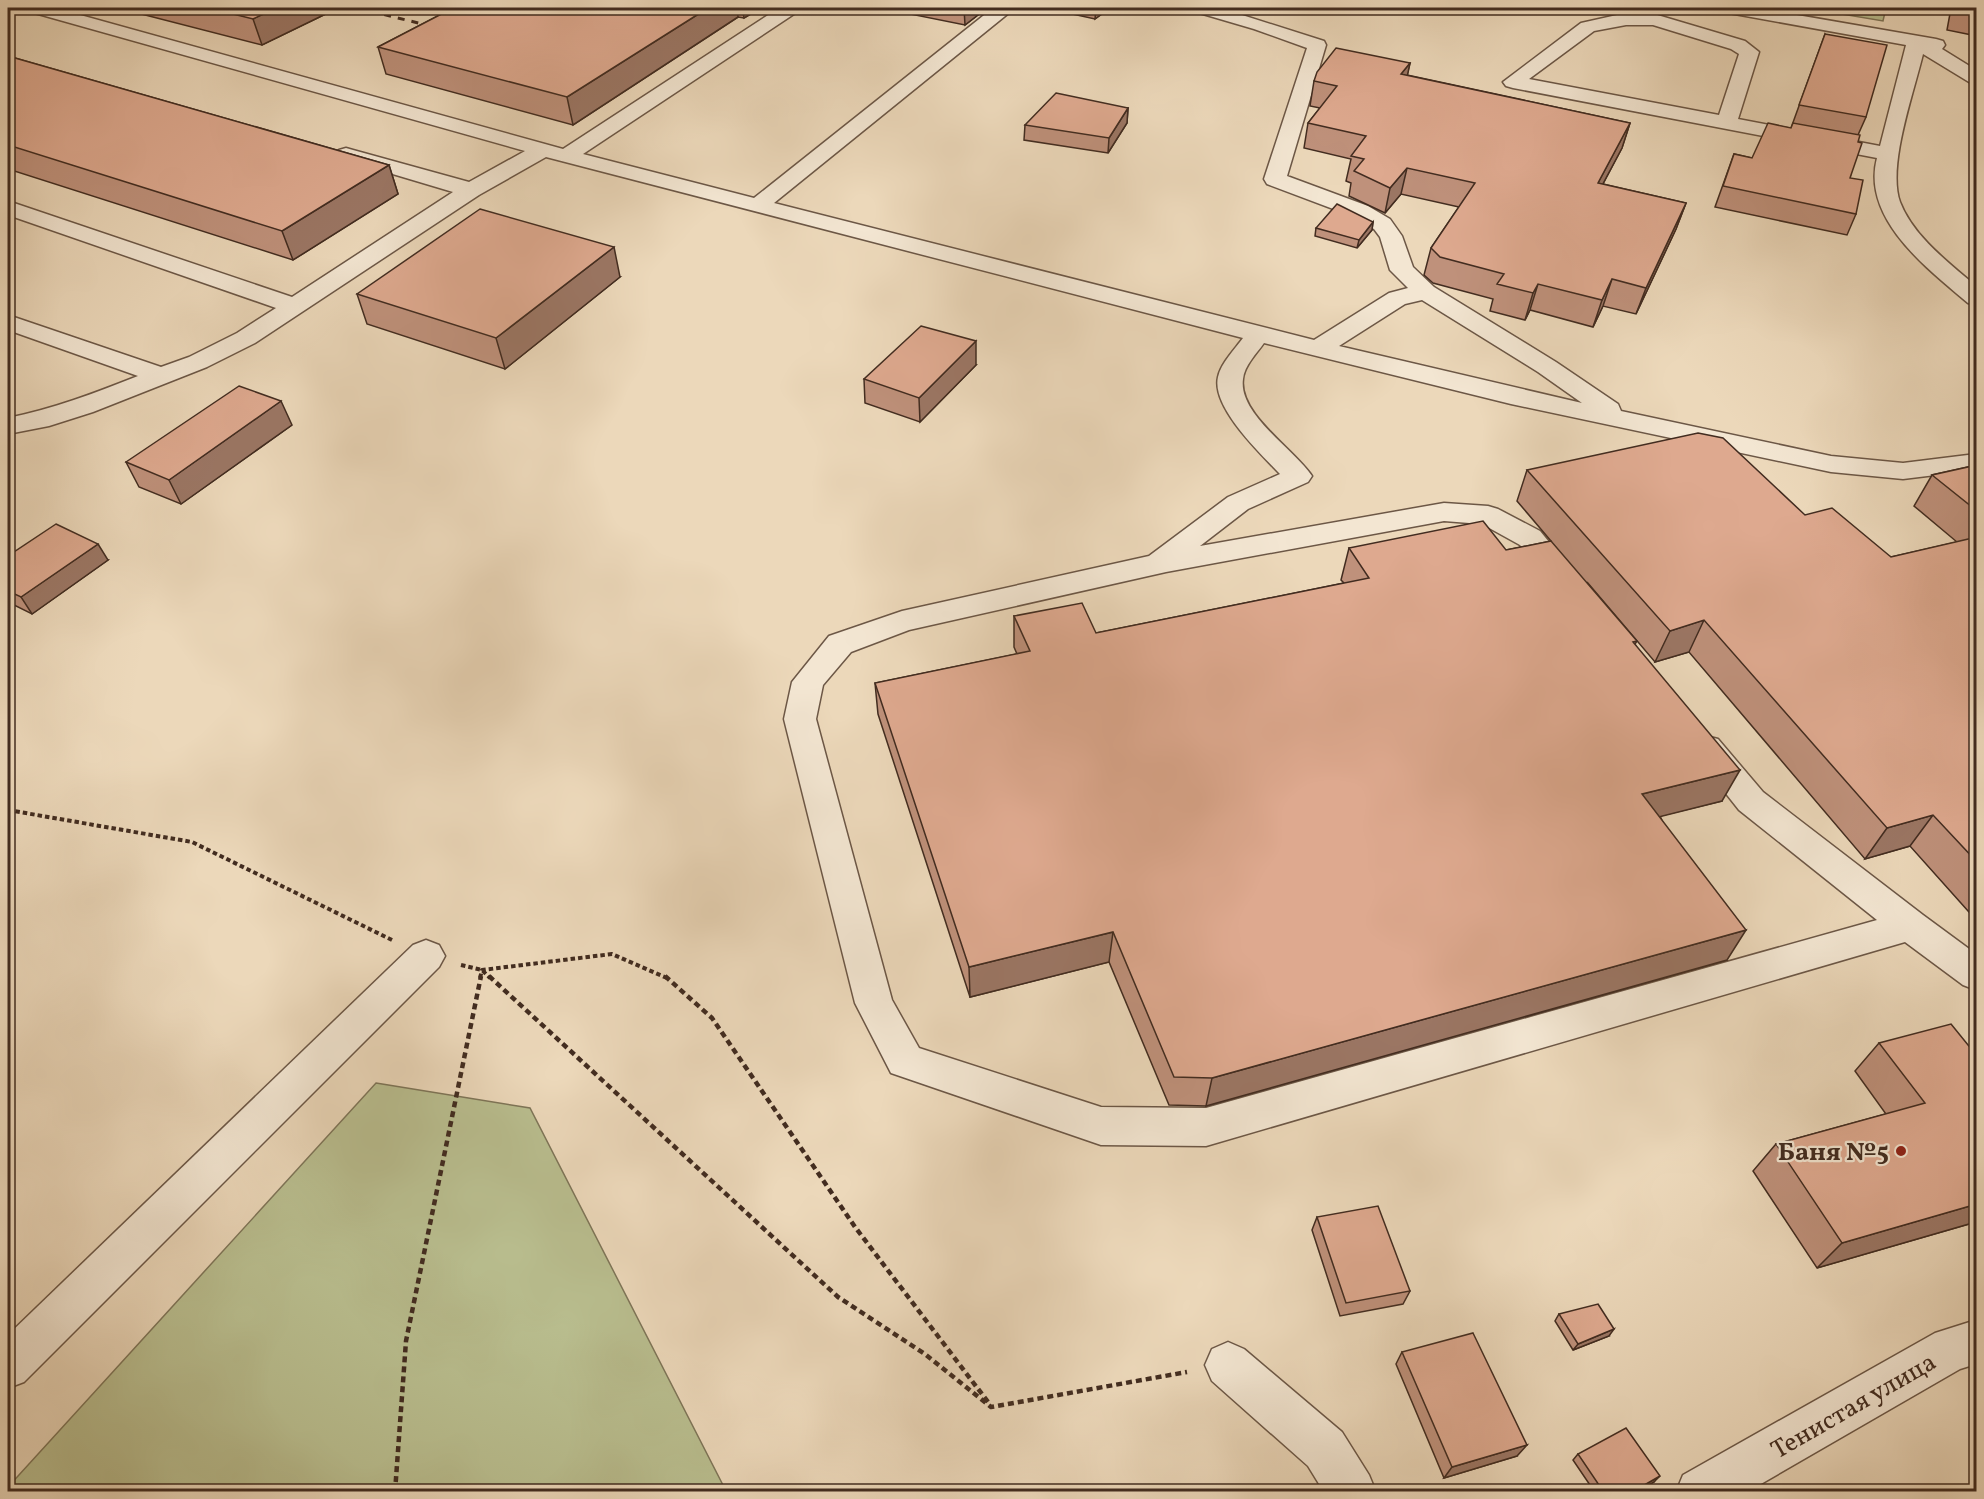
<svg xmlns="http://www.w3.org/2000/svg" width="1984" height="1499" font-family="Vollkorn,serif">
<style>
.green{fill:#b9be8f;stroke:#7e7558;stroke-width:1.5}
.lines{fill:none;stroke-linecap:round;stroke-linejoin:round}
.minor-casing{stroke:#6c5746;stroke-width:3}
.path-far1{stroke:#422c20;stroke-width:4;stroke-dasharray:4.5 3;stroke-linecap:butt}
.path{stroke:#422c20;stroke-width:4.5;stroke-dasharray:6 4;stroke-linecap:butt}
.minor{fill:#f3e6d2;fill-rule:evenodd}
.rail{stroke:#422c20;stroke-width:3;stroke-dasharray:7 7;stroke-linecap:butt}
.wall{fill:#bf917b;stroke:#422c20;stroke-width:1.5}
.shaded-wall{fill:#9b7664;stroke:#422c20;stroke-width:1.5}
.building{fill:#dea98f;stroke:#422c20;stroke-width:1.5}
.poi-dot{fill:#8f2418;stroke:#f3e6d2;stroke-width:2}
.labels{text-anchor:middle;stroke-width:4.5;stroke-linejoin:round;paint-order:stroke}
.near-poi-label{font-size:26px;font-weight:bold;fill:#422c20;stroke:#f3e6d2;text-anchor:end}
.near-street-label{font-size:26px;fill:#422c20;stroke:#f3e6d2}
</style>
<rect width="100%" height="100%" fill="#ecd8ba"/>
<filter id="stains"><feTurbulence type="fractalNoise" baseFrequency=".00333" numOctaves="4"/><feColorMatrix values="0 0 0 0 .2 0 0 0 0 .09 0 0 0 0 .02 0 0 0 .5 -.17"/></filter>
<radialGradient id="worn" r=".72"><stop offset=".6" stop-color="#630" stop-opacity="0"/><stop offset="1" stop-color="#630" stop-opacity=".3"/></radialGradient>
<g class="green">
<polygon points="1806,8 1886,8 1883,21"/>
<polygon points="376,1083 530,1108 726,1491 8,1491 8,1487"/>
</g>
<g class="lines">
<defs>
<g id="minor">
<path d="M 28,8 L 55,8 L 563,149 L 779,8 L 800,8 L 797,12 L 583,154 L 754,198 L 993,8 L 1013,8 L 1010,12 L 774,203 L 1314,340 L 1389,293 L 1408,288 L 1390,270 L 1380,237 L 1374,229 L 1352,216 L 1267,184 L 1264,179 L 1307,48 L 1254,29 L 1196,12 L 1193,8 L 1220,8 L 1324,41 L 1326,45 L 1287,176 L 1368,206 L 1390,219 L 1402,236 L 1413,267 L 1434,287 L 1556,362 L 1618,404 L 1621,411 L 1831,456 L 1903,463 L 1976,454 L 1976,470 L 1903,479 L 1831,472 L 1511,404 L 1264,343 C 1257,353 1244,366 1243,379 C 1238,414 1294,449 1312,476 L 1308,482 L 1248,509 L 1200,546 L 1444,503 L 1488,506 L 1498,509 L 1540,531 L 1580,580 L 1575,587 L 1565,590 L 1555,587 L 1520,545 L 1482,524 L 1444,521 L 1166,572 L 909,630 L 851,652 L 823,685 L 816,719 L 892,1000 L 919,1048 L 1101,1107 L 1206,1108 L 1877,920 L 1739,810 L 1690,748 L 1694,739 L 1706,736 L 1718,739 L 1763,792 L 1923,915 L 1976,954 L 1976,990 L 1963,985 L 1905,942 L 1206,1146 L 1101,1145 L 891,1073 L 855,1003 L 784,719 L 792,682 L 829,636 L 902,611 L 1149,556 L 1228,497 L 1280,474 C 1261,454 1211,407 1218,377 C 1221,363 1235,349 1243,338 L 546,157 L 479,195 L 255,343 L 207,367 L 93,412 L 49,426 L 8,434 L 8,418 C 53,409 95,393 138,376 L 8,330 L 8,315 L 161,367 L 189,357 L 237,333 L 276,308 L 8,215 L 8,201 L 292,297 L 453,192 L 339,158 L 335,154 L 339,150 L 346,148 L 353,150 L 469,182 L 525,151 L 31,12 ZM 1422,300 L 1538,372 L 1582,403 L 1339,346 L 1405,304 Z"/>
<path d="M 1720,8 L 1757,8 L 1936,39 L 1943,41 L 1945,45 L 1942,49 L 1976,70 L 1976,84 L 1969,82 L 1923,54 C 1914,92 1887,166 1900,202 C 1913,236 1949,263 1976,286 L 1976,305 L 1968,303 C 1928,269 1861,219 1877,158 L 1513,88 L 1506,86 L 1503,82 L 1581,23 L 1626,13 L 1654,14 L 1745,41 L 1759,52 L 1738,119 L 1880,146 L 1906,45 L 1729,13 L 1723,12 ZM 1626,25 L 1653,25 L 1731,49 L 1739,54 L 1719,115 L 1529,79 L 1594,31 Z"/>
<polygon points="426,940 439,945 445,956 439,967 24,1382 8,1388 8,1335 413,945"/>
<polygon points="1976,1320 1976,1364 1960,1369 1747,1492 1676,1492 1683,1475 1935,1333"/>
<polygon points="1228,1342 1244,1349 1342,1432 1369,1475 1376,1492 1324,1492 1308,1466 1212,1381 1205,1365 1212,1349"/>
</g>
</defs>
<use href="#minor" class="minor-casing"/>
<g class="path-far1">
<polyline points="8,810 192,842 392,940"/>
<polyline points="461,965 482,970 490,978"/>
<polyline points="480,978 482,970 612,954 667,978"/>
</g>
<g class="path">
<polyline points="489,976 838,1297 925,1354 991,1407 1187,1372"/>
<polyline points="665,976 712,1018 855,1227 988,1402"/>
<polyline points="395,1492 406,1341 481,976"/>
</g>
<use href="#minor" class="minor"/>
<polyline class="rail" points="357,8 439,28"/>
</g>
<g class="wall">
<polygon points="118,8 338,8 262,45"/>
<polygon points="453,8 761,8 744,18 738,17 573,125 386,74 378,47"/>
<polygon points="905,8 987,8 965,25 905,13"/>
<polygon points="1045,8 1110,8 1095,19"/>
<polygon points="1951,8 1977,8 1977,36 1947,30"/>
<polygon points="1825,34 1866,117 1858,135 1850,178 1856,214 1847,235 1715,207 1734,154 1752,158 1791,128"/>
<polygon points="8,56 389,165 398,194 293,260 8,169"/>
<polygon points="1410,63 1407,75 1630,123 1622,148 1603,184 1686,203 1676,229 1636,314 1603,306 1593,327 1530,310 1525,320 1490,311 1493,299 1433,283 1424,275 1431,248 1459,207 1401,194 1385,213 1349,196 1351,183 1346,181 1351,159 1304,148 1308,123 1320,108 1310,106 1314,81"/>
<polygon points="1128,108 1127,123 1108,153 1024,140 1025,125"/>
<polygon points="1977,170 1977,187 1970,182"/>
<polygon points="1373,222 1372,230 1357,248 1315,236 1316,228"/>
<polygon points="620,277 505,369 367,324 357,294"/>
<polygon points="976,365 920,422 865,403 864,379"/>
<polygon points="292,425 181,504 139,487 126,462"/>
<polygon points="1977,465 1977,921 1910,846 1865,859 1689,652 1655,662 1587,582 1637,641 1635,644 1722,801 1660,816 1727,960 1206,1106 1169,1105 1109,962 970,997 878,714 875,683 1017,654 1014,647 1014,616 1096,633 1344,583 1341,580 1349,548 1506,550 1551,541 1517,501 1527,470 1805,515 1891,557 1957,542 1914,506 1932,475"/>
<polygon points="8,556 108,560 32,614 8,602"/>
<polygon points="1879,1043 1977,1056 1977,1234 1969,1224 1817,1268 1753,1171 1776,1144 1886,1114 1855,1071"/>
<polygon points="1317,1217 1410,1291 1403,1304 1340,1316 1312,1230"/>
<polygon points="1559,1314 1609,1336 1573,1350 1555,1321"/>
<polygon points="1402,1352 1517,1456 1444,1478 1396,1364"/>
<polygon points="1578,1454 1654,1482 1638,1491 1594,1491 1573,1460"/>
</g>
<g class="shaded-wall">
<polygon points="276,8 338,8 262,45 253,19"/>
<polygon points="708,8 737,8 738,17 573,125 567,97"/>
<polygon points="742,8 761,8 744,18"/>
<polygon points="964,8 987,8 965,25"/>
<polygon points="1096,8 1110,8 1095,19"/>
<polygon points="1410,63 1405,87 1401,74"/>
<polygon points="1128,108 1127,123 1108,153 1109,138"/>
<polygon points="1630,123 1622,148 1590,208 1598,183"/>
<polygon points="389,165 398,194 293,260 282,231"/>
<polygon points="1407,168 1401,194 1385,213 1390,188"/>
<polygon points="1686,203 1676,229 1636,314 1646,288"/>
<polygon points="1373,222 1372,230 1357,248 1359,240"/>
<polygon points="614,247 620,277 505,369 496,338"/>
<polygon points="1612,279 1603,306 1593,327 1602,300"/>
<polygon points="1538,284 1530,310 1525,320 1533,293"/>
<polygon points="976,341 976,365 920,422 919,398"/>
<polygon points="281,401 292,425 181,504 169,480"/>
<polygon points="98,544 108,560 32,614 21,597"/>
<polygon points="1704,620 1689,652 1655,662 1670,631"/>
<polygon points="1740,770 1722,801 1627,825 1642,794"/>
<polygon points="1933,815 1910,846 1865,859 1887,828"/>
<polygon points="1746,930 1727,960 1206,1106 1212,1078"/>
<polygon points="1113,932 1109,962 970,997 969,967"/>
<polygon points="1977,1204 1977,1218 1969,1224 1817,1268 1842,1243"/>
<polygon points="1614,1329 1609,1336 1573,1350 1578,1344"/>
<polygon points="1527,1445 1517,1456 1444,1478 1452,1467"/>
<polygon points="1660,1476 1654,1482 1638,1491 1634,1491"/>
</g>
<g class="building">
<polygon points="209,8 276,8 253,19"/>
<polygon points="453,8 708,8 567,97 378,47"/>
<polygon points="1825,34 1887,45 1866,117 1799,105"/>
<polygon points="1336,48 1410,63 1401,74 1630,123 1598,183 1686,203 1646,288 1612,279 1602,300 1538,284 1533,293 1497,284 1504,274 1440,257 1431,248 1475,183 1407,168 1390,188 1354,171 1364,159 1351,156 1366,136 1308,123 1337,86 1314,81 1317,72"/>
<polygon points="8,56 389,165 282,231 8,145"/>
<polygon points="1056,93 1128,108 1109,138 1025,125"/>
<polygon points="1768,123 1791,128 1793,123 1860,135 1858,142 1862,143 1850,178 1863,180 1856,214 1723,186 1734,154 1752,158"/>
<polygon points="1337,204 1373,222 1359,240 1316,228"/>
<polygon points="480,209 614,247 496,338 357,294"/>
<polygon points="921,326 976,341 919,398 864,379"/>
<polygon points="239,386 281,401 169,480 126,462"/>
<polygon points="1698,433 1723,438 1805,515 1832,508 1891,557 1977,537 1977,862 1933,815 1887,828 1704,620 1670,631 1527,470"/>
<polygon points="1977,465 1977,511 1932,475"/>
<polygon points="1483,521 1506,550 1551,541 1637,641 1633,642 1740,770 1642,794 1746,930 1212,1078 1174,1077 1113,932 969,967 875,683 1030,651 1014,616 1082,603 1096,633 1369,578 1349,548"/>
<polygon points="56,524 98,544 21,597 8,591 8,556"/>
<polygon points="1951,1024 1977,1056 1977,1204 1842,1243 1776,1144 1925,1103 1879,1043"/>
<polygon points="1378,1206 1410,1291 1346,1303 1317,1217"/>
<polygon points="1598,1304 1614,1329 1578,1344 1559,1314"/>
<polygon points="1473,1333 1527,1445 1452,1467 1402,1352"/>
<polygon points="1626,1428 1660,1476 1634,1491 1603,1491 1578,1454"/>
</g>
<circle class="poi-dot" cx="1901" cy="1151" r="6"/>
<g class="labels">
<g class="near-poi-label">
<text x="1889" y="1160">Баня №5</text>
</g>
<g class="near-street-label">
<text transform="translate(1853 1405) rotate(-30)" y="9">Тенистая улица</text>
</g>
</g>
<rect width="1984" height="1499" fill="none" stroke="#ecd8ba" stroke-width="30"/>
<rect x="9" y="9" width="1966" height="1481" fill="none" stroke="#422c20" stroke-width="3"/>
<rect x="15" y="15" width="1954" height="1469" fill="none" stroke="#422c20" stroke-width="1.5"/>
<rect width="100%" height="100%" filter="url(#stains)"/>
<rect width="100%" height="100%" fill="url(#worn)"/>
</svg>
